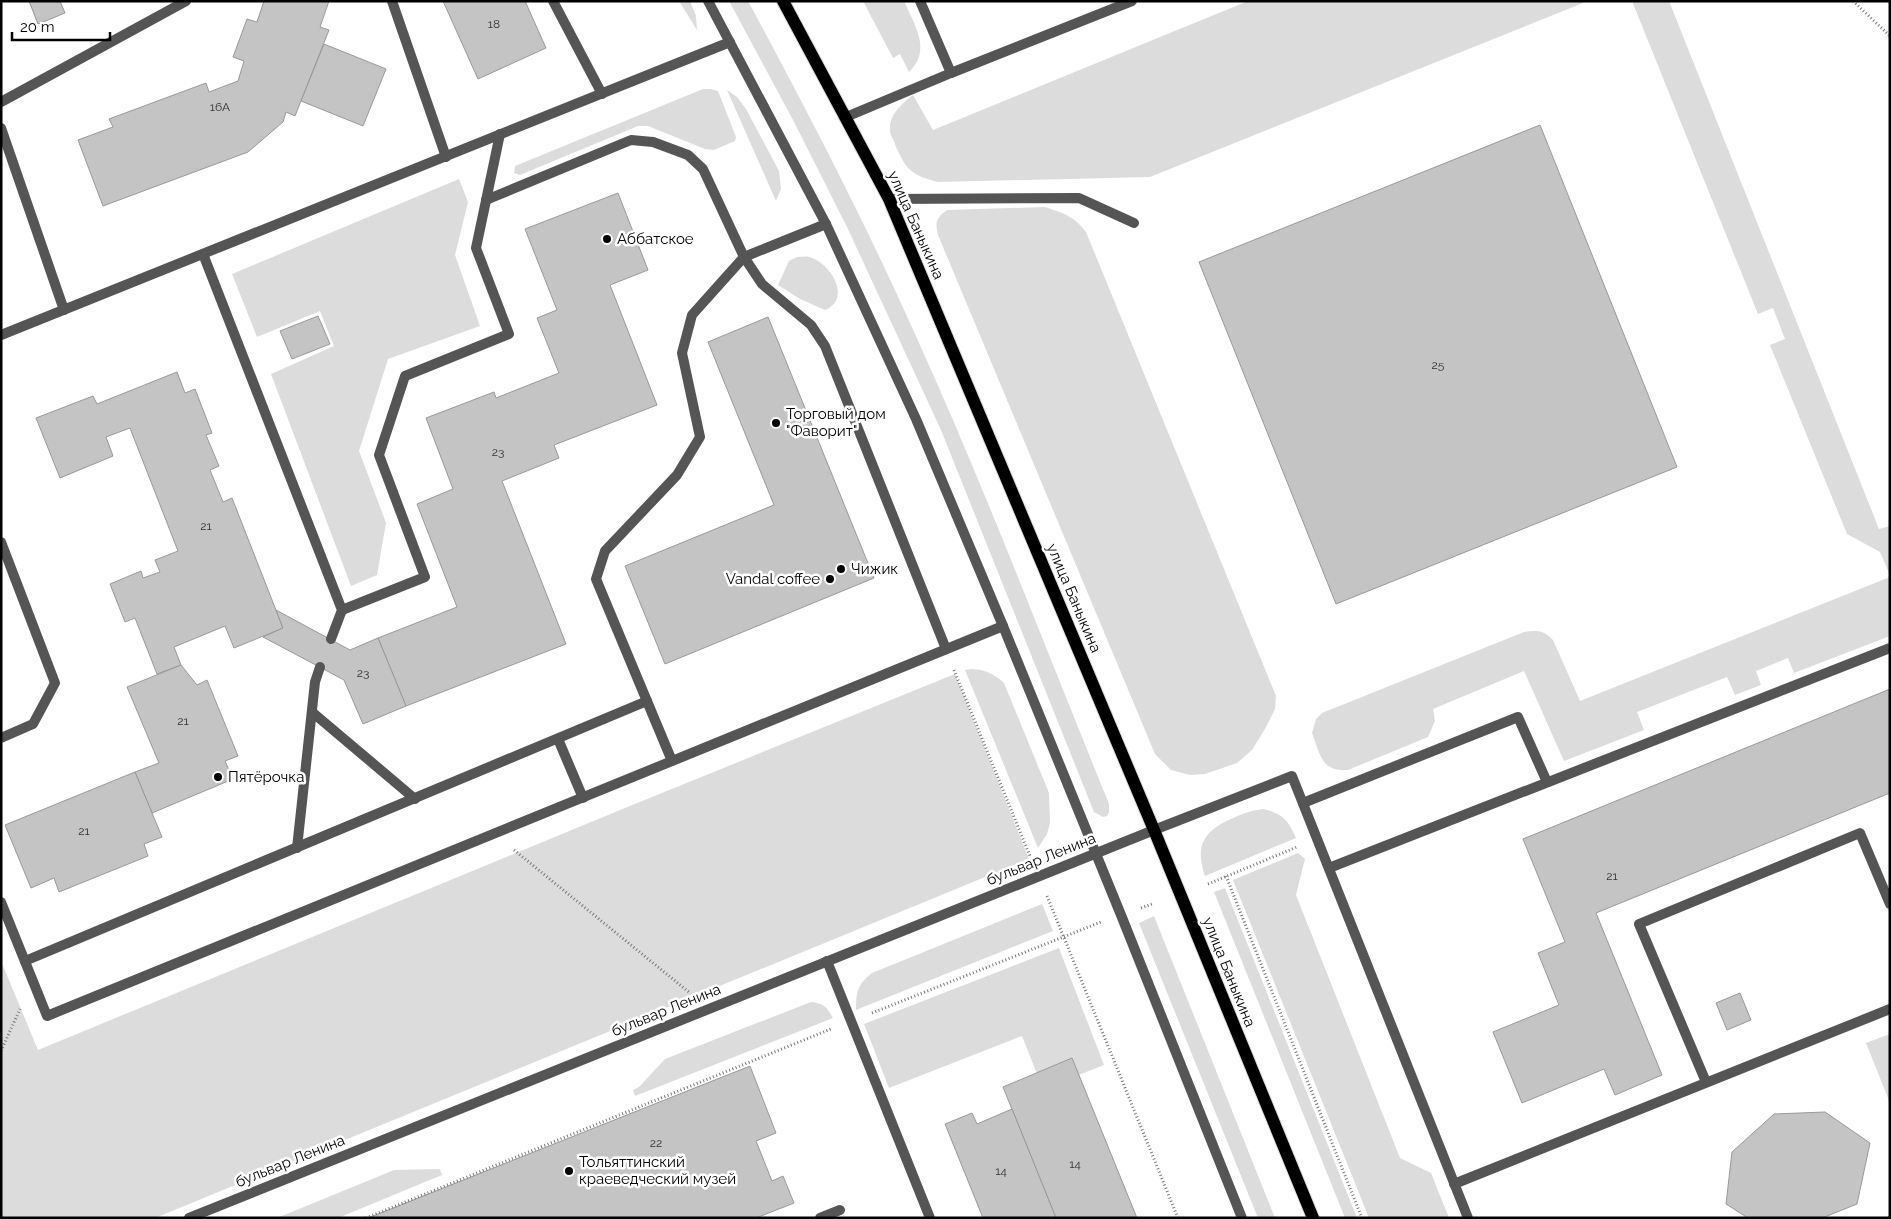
<svg xmlns="http://www.w3.org/2000/svg" width="1891" height="1219" font-family="Raleway,sans-serif">
<style>
.green{fill:#dcdcdc}
.building{fill:#c4c4c4;stroke:#999}
.lines{fill:none;stroke-linecap:round;stroke-linejoin:round}
.primary-casing{stroke:#dbdbdb;stroke-width:14}
.path{stroke:#777;stroke-width:3;stroke-dasharray:1 2.5;stroke-linecap:butt}
.service{stroke:#555;stroke-width:10}
.minor{stroke:#555;stroke-width:10}
.tertiary{stroke:#555;stroke-width:10}
.primary{stroke:#000;stroke-width:12}
.poi-dot{fill:#000;stroke:#fff;stroke-width:2}
.labels{text-anchor:middle;stroke-width:5;stroke-linejoin:round;paint-order:stroke}
.number-label{font-size:12px;fill:#313131}
.street-label{font-size:15px;fill:#000;stroke:#fff}
.poi-label{font-size:15px;fill:#000;stroke:#fff;text-anchor:start}
</style>
<rect width="100%" height="100%" fill="#fff"/>
<g class="green">
<polygon points="679,1 690,1 696,16 697,30"/>
<path d="M 729,1 L 748,1 C 807,110 864,220 915,334 C 985,488 1045,647 1109,804 L 1109,812 L 1107,816 L 1103,817 L 1094,812 L 941,430 L 847,227 L 793,120 Z"/>
<path d="M 863,1 L 904,1 C 915,26 932,50 909,72 L 900,54 L 893,58 Z"/>
<path d="M 1248,1 L 1588,1 L 1150,177 L 938,182 C 912,175 907,171 896,147 C 895,142 891,137 890,132 C 888,116 902,103 913,95 L 933,130 Z"/>
<polygon points="1632,1 1669,1 1879,529 1890,526 1890,575 1880,552 1847,534 1770,345 1785,339 1773,308 1758,314"/>
<polygon points="703,89 711,89 718,91 736,137 735,141 714,150 705,149 648,126 638,126 520,175 514,173 515,166"/>
<polygon points="727,90 737,97 746,109 779,171 781,189 776,201"/>
<polygon points="459,179 468,202 455,255 480,326 388,359 359,451 386,523 377,575 351,586 271,374 334,346 320,311 257,337 232,274"/>
<path d="M 1045,207 C 1063,213 1074,216 1086,232 L 1276,696 L 1275,709 L 1265,729 L 1252,750 L 1237,763 L 1205,774 L 1190,775 L 1171,770 L 1155,754 L 938,235 C 935,222 936,218 947,210 Z"/>
<path d="M 797,257 C 801,257 806,256 809,257 C 830,262 853,299 825,310 L 800,299 L 778,285 L 789,261 Z"/>
<path d="M 1890,577 L 1890,636 L 1794,673 L 1788,658 L 1756,671 L 1761,685 L 1735,695 L 1727,677 L 1637,712 L 1644,730 L 1564,761 L 1524,671 L 1433,709 L 1435,721 L 1428,737 L 1348,770 C 1321,772 1320,754 1312,733 L 1316,719 L 1322,713 L 1524,632 C 1537,630 1544,630 1553,640 L 1580,701 Z"/>
<path d="M 972,669 C 986,670 994,674 1004,683 L 1049,793 L 1050,823 L 1047,834 L 1038,848 L 965,670 Z"/>
<polygon points="955,674 1029,859 155,1218 1,1218 1,961 38,1050 625,808"/>
<path d="M 1264,809 C 1283,814 1288,820 1296,838 L 1205,876 C 1194,845 1205,830 1233,818 C 1244,813 1252,810 1264,809 Z"/>
<polygon points="1298,853 1305,859 1296,895 1400,1158 1431,1173 1449,1218 1369,1218 1233,880"/>
<polygon points="1225,888 1357,1218 1345,1218 1214,892"/>
<path d="M 1042,904 L 1053,931 L 856,1010 C 856,992 857,985 872,973 Z"/>
<polygon points="1154,916 1275,1218 1258,1218 1139,923"/>
<polygon points="1059,948 1104,1065 1043,1089 1022,1036 889,1088 864,1024"/>
<path d="M 811,1002 C 823,1003 827,1007 833,1018 L 635,1096 L 633,1090 L 639,1087 L 665,1059 Z"/>
<polygon points="1890,1034 1890,1103 1866,1043"/>
<polygon points="440,1169 442,1175 338,1218 277,1218 394,1170"/>
</g>
<g class="building">
<polygon points="29,1 60,1 65,13 38,24"/>
<polygon points="264,1 329,1 320,27 329,30 295,116 286,112 283,122 248,152 103,206 78,140 113,127 109,119 206,83 209,92 238,81 244,61 233,57 247,19 257,22"/>
<polygon points="443,1 525,1 546,48 478,79"/>
<polygon points="324,44 386,69 363,126 301,101"/>
<polygon points="1540,125 1677,467 1336,604 1199,262"/>
<polygon points="618,193 648,270 610,285 657,405 554,445 559,458 502,481 566,644 406,706 378,638 457,607 417,504 453,489 426,418 494,392 496,398 559,373 537,318 557,310 525,229"/>
<polygon points="318,316 330,344 292,359 280,331"/>
<polygon points="768,317 874,578 665,664 625,566 774,505 708,342"/>
<polygon points="177,372 185,393 195,389 212,433 206,435 219,466 210,470 223,502 232,498 283,628 234,648 225,626 174,647 181,665 157,674 135,618 125,622 110,584 141,571 143,578 160,572 155,560 178,551 130,428 106,437 113,456 60,478 36,418 93,396 97,404"/>
<polygon points="276,610 350,650 378,638 406,706 363,724 344,680 263,637 283,628"/>
<polygon points="181,665 197,685 207,680 238,756 225,761 233,779 152,813 135,772 159,763 127,687"/>
<polygon points="1890,689 1890,793 1596,913 1662,1075 1615,1095 1604,1069 1522,1103 1493,1032 1559,1005 1538,953 1565,942 1523,839"/>
<polygon points="135,772 162,837 144,844 148,856 59,892 54,878 31,888 5,825"/>
<polygon points="1740,993 1751,1020 1727,1030 1716,1003"/>
<polygon points="1072,1058 1137,1218 1056,1218 1003,1087"/>
<polygon points="750,1066 776,1133 756,1141 772,1181 783,1176 794,1203 756,1218 368,1218"/>
<polygon points="1012,1109 1056,1218 983,1218 945,1124 972,1113 977,1124"/>
<polygon points="1825,1112 1870,1143 1857,1204 1822,1218 1748,1218 1726,1204 1732,1152 1774,1114"/>
</g>
<g class="lines">
<defs>
<polyline id="primary" points="783,1 889,199 1154,830 1313,1218"/>
</defs>
<use href="#primary" class="primary-casing"/>
<g class="path">
<polyline points="1853,1 1890,36"/>
<polyline points="954,670 1030,856"/>
<polyline points="514,850 690,993"/>
<polyline points="1226,876 1362,1218"/>
<polyline points="1208,884 1297,847"/>
<polyline points="1047,896 1178,1218"/>
<polyline points="1141,908 1152,904"/>
<polyline points="872,1013 1101,922"/>
<polyline points="1,1051 20,1009"/>
<polyline points="366,1218 831,1029"/>
</g>
<g class="service">
<polyline points="392,1 446,157"/>
<polyline points="553,1 602,94"/>
<polyline points="708,1 826,224 916,419 1003,626 1121,915 1242,1218"/>
<polyline points="951,73 1132,1"/>
<polyline points="1,102 186,1"/>
<polyline points="846,117 951,73 920,1"/>
<polyline points="1,128 64,310"/>
<polyline points="889,199 1079,198 1134,223"/>
<polyline points="486,200 631,140 653,142 688,155 703,169 744,257 762,284 811,325 825,346 946,649"/>
<polyline points="203,254 342,610 331,639"/>
<polyline points="1,542 55,683 33,724 1,738"/>
<polyline points="342,610 425,577 379,455 405,376 509,334 476,248 500,134"/>
<polyline points="312,712 415,799"/>
<polyline points="558,739 583,798"/>
<polyline points="672,761 596,579 605,551 677,475 700,437 682,353 692,315 744,257 826,224"/>
<polyline points="1303,803 1518,717 1547,782"/>
<polyline points="1154,830 1292,776 1468,1218"/>
<polyline points="297,848 315,682 320,667"/>
<polyline points="1329,868 1890,648"/>
<polyline points="1,902 47,1016 1003,626"/>
<polyline points="25,961 647,701"/>
<polyline points="827,961 930,1218"/>
<polyline points="1706,1082 1639,924 1860,833 1890,904"/>
<polyline points="1454,1184 1890,1009"/>
<polyline points="820,1218 840,1210"/>
</g>
<polyline class="minor" points="1,335 730,42"/>
<polyline class="tertiary" points="189,1218 1154,830"/>
<use href="#primary" class="primary"/>
</g>
<g class="poi-dot">
<circle cx="607" cy="239" r="5"/>
<circle cx="776" cy="423" r="5"/>
<circle cx="841" cy="569" r="5"/>
<circle cx="830" cy="579" r="5"/>
<circle cx="218" cy="777" r="5"/>
<circle cx="569" cy="1171" r="5"/>
</g>
<g class="labels">
<g class="number-label">
<text x="494" y="28">18</text>
<text x="220" y="111">16А</text>
<text x="1438" y="369">25</text>
<text x="498" y="456">23</text>
<text x="206" y="530">21</text>
<text x="363" y="677">23</text>
<text x="183" y="725">21</text>
<text x="84" y="835">21</text>
<text x="1612" y="880">21</text>
<text x="656" y="1147">22</text>
<text x="1075" y="1168">14</text>
<text x="1001" y="1175">14</text>
</g>
<g class="street-label">
<text transform="translate(916 225) rotate(66)" y="5">улица Баныкина</text>
<text transform="translate(1074 598) rotate(67)" y="5">улица Баныкина</text>
<text transform="translate(1041 859) rotate(-22)" y="5">бульвар Ленина</text>
<text transform="translate(1229 972) rotate(68)" y="5">улица Баныкина</text>
<text transform="translate(666 1010) rotate(-22)" y="5">бульвар Ленина</text>
<text transform="translate(290 1161) rotate(-22)" y="5">бульвар Ленина</text>
</g>
<g class="poi-label">
<text x="617" y="244">Аббатское</text>
<text x="786" y="419">Торговый дом<tspan x="786" dy="17">"Фаворит"</tspan></text>
<text x="851" y="574">Чижик</text>
<text x="820" y="584" text-anchor="end">Vandal coffee</text>
<text x="228" y="782">Пятёрочка</text>
<text x="579" y="1167">Тольяттинский<tspan x="579" dy="17">краеведческий музей</tspan></text>
</g>
</g>
<rect width="1891" height="1219" fill="none" stroke="#000000" stroke-width="5"/>
<path d="M12 32v8h98v-8" fill="none" stroke="#000000" stroke-width="2.5"/>
<text x="20" y="32" font-size="15" fill="#000000" stroke="#ffffff" stroke-width="4" paint-order="stroke">20 m</text>
</svg>
